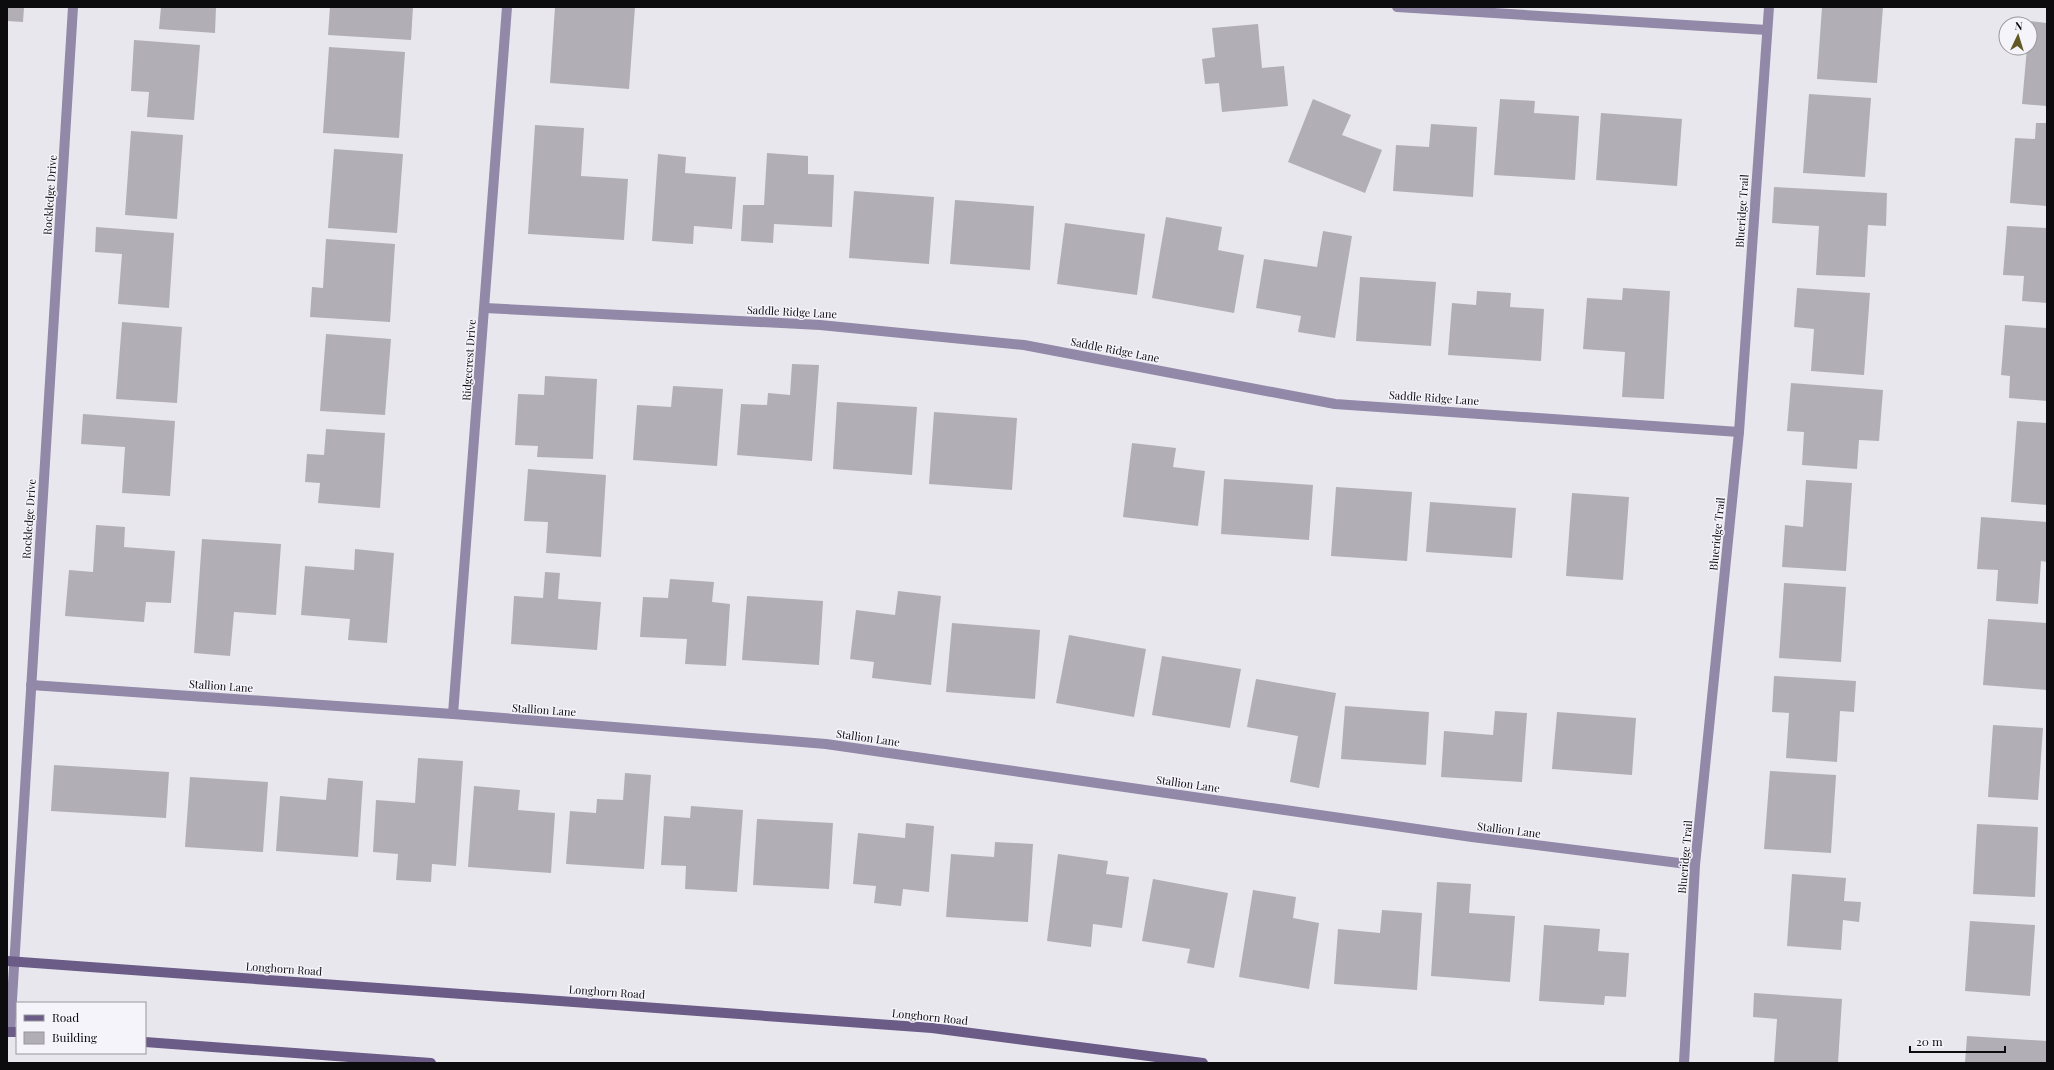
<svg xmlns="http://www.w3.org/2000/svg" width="2054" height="1070" font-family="'Playfair Display',serif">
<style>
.building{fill:#b1afb5}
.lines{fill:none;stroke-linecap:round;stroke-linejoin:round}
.street{stroke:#9288a8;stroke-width:10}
.secondary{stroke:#6a5b87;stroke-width:10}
.labels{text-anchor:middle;stroke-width:3;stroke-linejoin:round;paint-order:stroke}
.street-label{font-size:11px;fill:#0c0b0e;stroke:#f6f4fb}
</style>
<rect width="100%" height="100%" fill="#e9e7ee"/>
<g class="building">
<polygon points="7,7 24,7 23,22 7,21"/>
<polygon points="161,7 216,7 215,33 159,29"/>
<polygon points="330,7 413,7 411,40 328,35"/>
<polygon points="555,7 635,7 629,89 550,83"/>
<polygon points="1822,7 1883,7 1877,83 1817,79"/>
<polygon points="2029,21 2047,23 2047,106 2022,104 2027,48 2030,48"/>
<polygon points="1258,24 1262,68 1284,66 1288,106 1222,112 1219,83 1205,84 1202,59 1215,57 1212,28"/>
<polygon points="134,40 200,45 194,120 147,117 149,92 131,91"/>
<polygon points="329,47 405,52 399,138 323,133"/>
<polygon points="1809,94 1871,98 1865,177 1803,173"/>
<polygon points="1313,99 1351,115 1342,135 1382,150 1365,193 1288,162"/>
<polygon points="1500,99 1535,101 1534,113 1579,116 1575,180 1494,175"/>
<polygon points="1601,113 1682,119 1677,186 1596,180"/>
<polygon points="2036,123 2047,123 2047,206 2010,203 2015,138 2035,139"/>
<polygon points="1431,124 1477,127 1473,197 1393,191 1396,145 1429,147"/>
<polygon points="535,125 584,128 581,176 628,179 624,240 528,234"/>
<polygon points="131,131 183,135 177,219 125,215"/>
<polygon points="334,149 403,154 397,233 328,228"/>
<polygon points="767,153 808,156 808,174 834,175 832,227 774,224 773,243 741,241 743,205 764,205"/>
<polygon points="658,154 686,157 685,173 736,177 732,229 694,226 693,244 652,241"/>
<polygon points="1774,187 1887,193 1886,226 1868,225 1865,277 1816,275 1819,226 1772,223"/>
<polygon points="854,191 934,197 929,264 849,258"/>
<polygon points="955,200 1034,206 1030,270 950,264"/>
<polygon points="1166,217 1222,227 1218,250 1244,255 1234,313 1152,298"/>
<polygon points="1065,223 1145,234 1137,295 1057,284"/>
<polygon points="2007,226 2047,228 2047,303 2022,301 2024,276 2003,275"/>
<polygon points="96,227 174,233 169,308 118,304 122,254 95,252"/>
<polygon points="1323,231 1352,236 1335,338 1298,332 1301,316 1256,308 1264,259 1317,267"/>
<polygon points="326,239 395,244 390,322 310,317 312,287 323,288"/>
<polygon points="1360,277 1436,282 1431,346 1356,341"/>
<polygon points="1623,288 1670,291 1664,399 1622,397 1625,352 1583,349 1587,298 1622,300"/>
<polygon points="1797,288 1870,293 1864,375 1811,371 1814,329 1794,327"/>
<polygon points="1477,291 1511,293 1510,307 1544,309 1541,361 1448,355 1452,303 1476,305"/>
<polygon points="122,322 182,327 177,403 116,399"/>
<polygon points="2005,325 2047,328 2047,401 2009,398 2010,376 2001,375"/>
<polygon points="326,334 391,339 385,415 320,411"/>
<polygon points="792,364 819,365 812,461 737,455 741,404 767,405 768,393 790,395"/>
<polygon points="545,376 597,379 593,459 537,457 538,446 515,445 518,394 544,395"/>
<polygon points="1791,383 1883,390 1879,441 1859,440 1857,469 1802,465 1804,432 1787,431"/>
<polygon points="673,386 723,389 717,466 633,460 637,405 671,407"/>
<polygon points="837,402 917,407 912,475 833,469"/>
<polygon points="934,412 1017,418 1012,490 929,484"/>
<polygon points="83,414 175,421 170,496 122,493 125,447 81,444"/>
<polygon points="2017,421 2047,423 2047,505 2011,502"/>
<polygon points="326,429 385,433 380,508 318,503 320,483 305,482 307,454 324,455"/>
<polygon points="1132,443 1176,448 1173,467 1205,471 1198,526 1123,517"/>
<polygon points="528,469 606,475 601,557 546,553 548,522 524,521"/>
<polygon points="1224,479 1313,485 1309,540 1221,534"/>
<polygon points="1806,480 1852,483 1846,571 1782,567 1785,525 1803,527"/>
<polygon points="1336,487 1412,492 1407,561 1331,556"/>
<polygon points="1572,493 1629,497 1623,580 1566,576"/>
<polygon points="1430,502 1516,508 1512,558 1426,552"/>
<polygon points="1981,517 2047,522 2047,562 2041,561 2038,604 1996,601 1998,570 1977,569"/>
<polygon points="96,525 125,527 124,547 175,551 171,603 146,602 144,622 65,616 69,570 93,572"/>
<polygon points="202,539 281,544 276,615 234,612 230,656 194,653"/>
<polygon points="355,549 394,553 387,643 348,640 350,619 301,615 305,566 354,570"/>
<polygon points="545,572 560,573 558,599 601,602 597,650 511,644 514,596 543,598"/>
<polygon points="670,579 714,582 712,602 730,604 726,666 685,664 687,639 640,637 643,597 668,598"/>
<polygon points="1784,583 1846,587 1841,662 1779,658"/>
<polygon points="898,591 941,596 931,685 872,678 874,662 850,659 856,610 895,615"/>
<polygon points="747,596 823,601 819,665 742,660"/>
<polygon points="1988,619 2047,623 2047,690 1983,685"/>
<polygon points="952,623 1040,630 1035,699 946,692"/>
<polygon points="1069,635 1146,649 1134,717 1056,703"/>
<polygon points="1162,656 1241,669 1230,728 1152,715"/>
<polygon points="1774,676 1856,681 1854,712 1840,711 1837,762 1786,758 1789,713 1772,712"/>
<polygon points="1256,679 1336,693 1319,788 1290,782 1298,736 1247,727"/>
<polygon points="1345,706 1429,712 1426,765 1341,759"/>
<polygon points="1495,711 1527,713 1522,782 1441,777 1444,731 1493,735"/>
<polygon points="1557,712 1636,718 1632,775 1552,769"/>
<polygon points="1993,725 2043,728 2038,800 1988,797"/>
<polygon points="418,758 463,761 456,866 432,864 431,882 396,880 398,854 373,852 376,800 415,803"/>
<polygon points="54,765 169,772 166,818 51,811"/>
<polygon points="1770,771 1836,775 1831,853 1764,849"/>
<polygon points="625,773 651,775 644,869 566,864 570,811 596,813 597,799 623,800"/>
<polygon points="190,777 268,782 263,852 185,847"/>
<polygon points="328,778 363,781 358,857 276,851 280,796 326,800"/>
<polygon points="474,786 520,790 518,810 555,813 551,873 468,867"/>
<polygon points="691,806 743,810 737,892 685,889 686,866 661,865 664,816 690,818"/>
<polygon points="757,819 833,823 829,889 753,885"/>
<polygon points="906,823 934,826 929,892 903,889 901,906 874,903 876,886 853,884 858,833 905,838"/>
<polygon points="1977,824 2038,827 2035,897 1973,894"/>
<polygon points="995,842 1033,844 1028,922 946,917 951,854 994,857"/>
<polygon points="1058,854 1108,861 1106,874 1129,877 1122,928 1093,924 1091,947 1047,941"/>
<polygon points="1792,874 1846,878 1844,901 1861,902 1859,922 1843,920 1841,950 1787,946"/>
<polygon points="1153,879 1228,893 1214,968 1187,963 1190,949 1142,941"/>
<polygon points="1437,882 1471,884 1469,913 1515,916 1510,982 1431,976"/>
<polygon points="1253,890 1296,897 1293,918 1319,923 1309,989 1239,977"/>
<polygon points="1382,910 1422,913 1417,990 1334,984 1338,929 1380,933"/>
<polygon points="1970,921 2035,925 2030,996 1965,991"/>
<polygon points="1544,925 1600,929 1598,951 1629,953 1626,997 1605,996 1604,1005 1539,1001"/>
<polygon points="1754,993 1842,999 1838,1063 1774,1063 1777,1019 1753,1017"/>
<polygon points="1967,1036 2047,1041 2047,1063 1965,1063"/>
</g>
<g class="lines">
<g class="street">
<polyline points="1397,7 1767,30"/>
<polyline points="485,308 820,325 1024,345 1335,404 1739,432"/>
<polyline points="31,685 453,714 826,744 1472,837 1695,865"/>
<polyline points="453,714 507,7"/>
<polyline points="10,1032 73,7"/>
<polyline points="1684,1063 1695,865 1739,432 1769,7"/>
</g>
<g class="secondary">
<polyline points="7,961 932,1028 1203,1063"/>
<polyline points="7,1032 17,1032"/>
<polyline points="145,1042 431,1063"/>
</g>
</g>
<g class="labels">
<g class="street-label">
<text transform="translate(50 195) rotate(-86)" y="4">Rockledge Drive</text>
<text transform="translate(1742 211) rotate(-86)" y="4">Blueridge Trail</text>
<text transform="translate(792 312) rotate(3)" y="4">Saddle Ridge Lane</text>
<text transform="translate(1115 350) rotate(11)" y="4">Saddle Ridge Lane</text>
<text transform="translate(469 360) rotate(-86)" y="4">Ridgecrest Drive</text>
<text transform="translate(1434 398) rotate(4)" y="4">Saddle Ridge Lane</text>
<text transform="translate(29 519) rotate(-86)" y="4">Rockledge Drive</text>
<text transform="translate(1717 534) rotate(-84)" y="4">Blueridge Trail</text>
<text transform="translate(221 686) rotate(4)" y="4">Stallion Lane</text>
<text transform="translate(544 710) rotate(4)" y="4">Stallion Lane</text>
<text transform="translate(868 738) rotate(8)" y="4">Stallion Lane</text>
<text transform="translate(1188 784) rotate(8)" y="4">Stallion Lane</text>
<text transform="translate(1509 830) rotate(7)" y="4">Stallion Lane</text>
<text transform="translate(1685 857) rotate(-85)" y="4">Blueridge Trail</text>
<text transform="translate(284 969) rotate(4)" y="4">Longhorn Road</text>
<text transform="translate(607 992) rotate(4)" y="4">Longhorn Road</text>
<text transform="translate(930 1017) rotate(6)" y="4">Longhorn Road</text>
</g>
</g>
<rect width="2054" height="1070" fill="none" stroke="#0c0b0e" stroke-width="16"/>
<rect x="16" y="1002" width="130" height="52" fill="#f6f4fb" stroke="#98979c"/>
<rect x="24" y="1015" width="20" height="6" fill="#6a5b87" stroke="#98979c"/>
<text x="52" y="1022" font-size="12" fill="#0c0b0e">Road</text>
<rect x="24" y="1032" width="20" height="12" fill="#b1afb5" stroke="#98979c"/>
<text x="52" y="1042" font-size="12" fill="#0c0b0e">Building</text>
<g transform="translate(2018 36) rotate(4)"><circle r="19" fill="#f6f4fb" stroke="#98979c"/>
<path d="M0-3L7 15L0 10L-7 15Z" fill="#635925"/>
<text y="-6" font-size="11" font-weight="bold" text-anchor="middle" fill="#0c0b0e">N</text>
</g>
<path d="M1910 1046v6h95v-6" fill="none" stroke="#0c0b0e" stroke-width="2"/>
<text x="1916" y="1046" font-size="12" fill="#0c0b0e" stroke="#f6f4fb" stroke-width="3" paint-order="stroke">20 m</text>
</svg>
